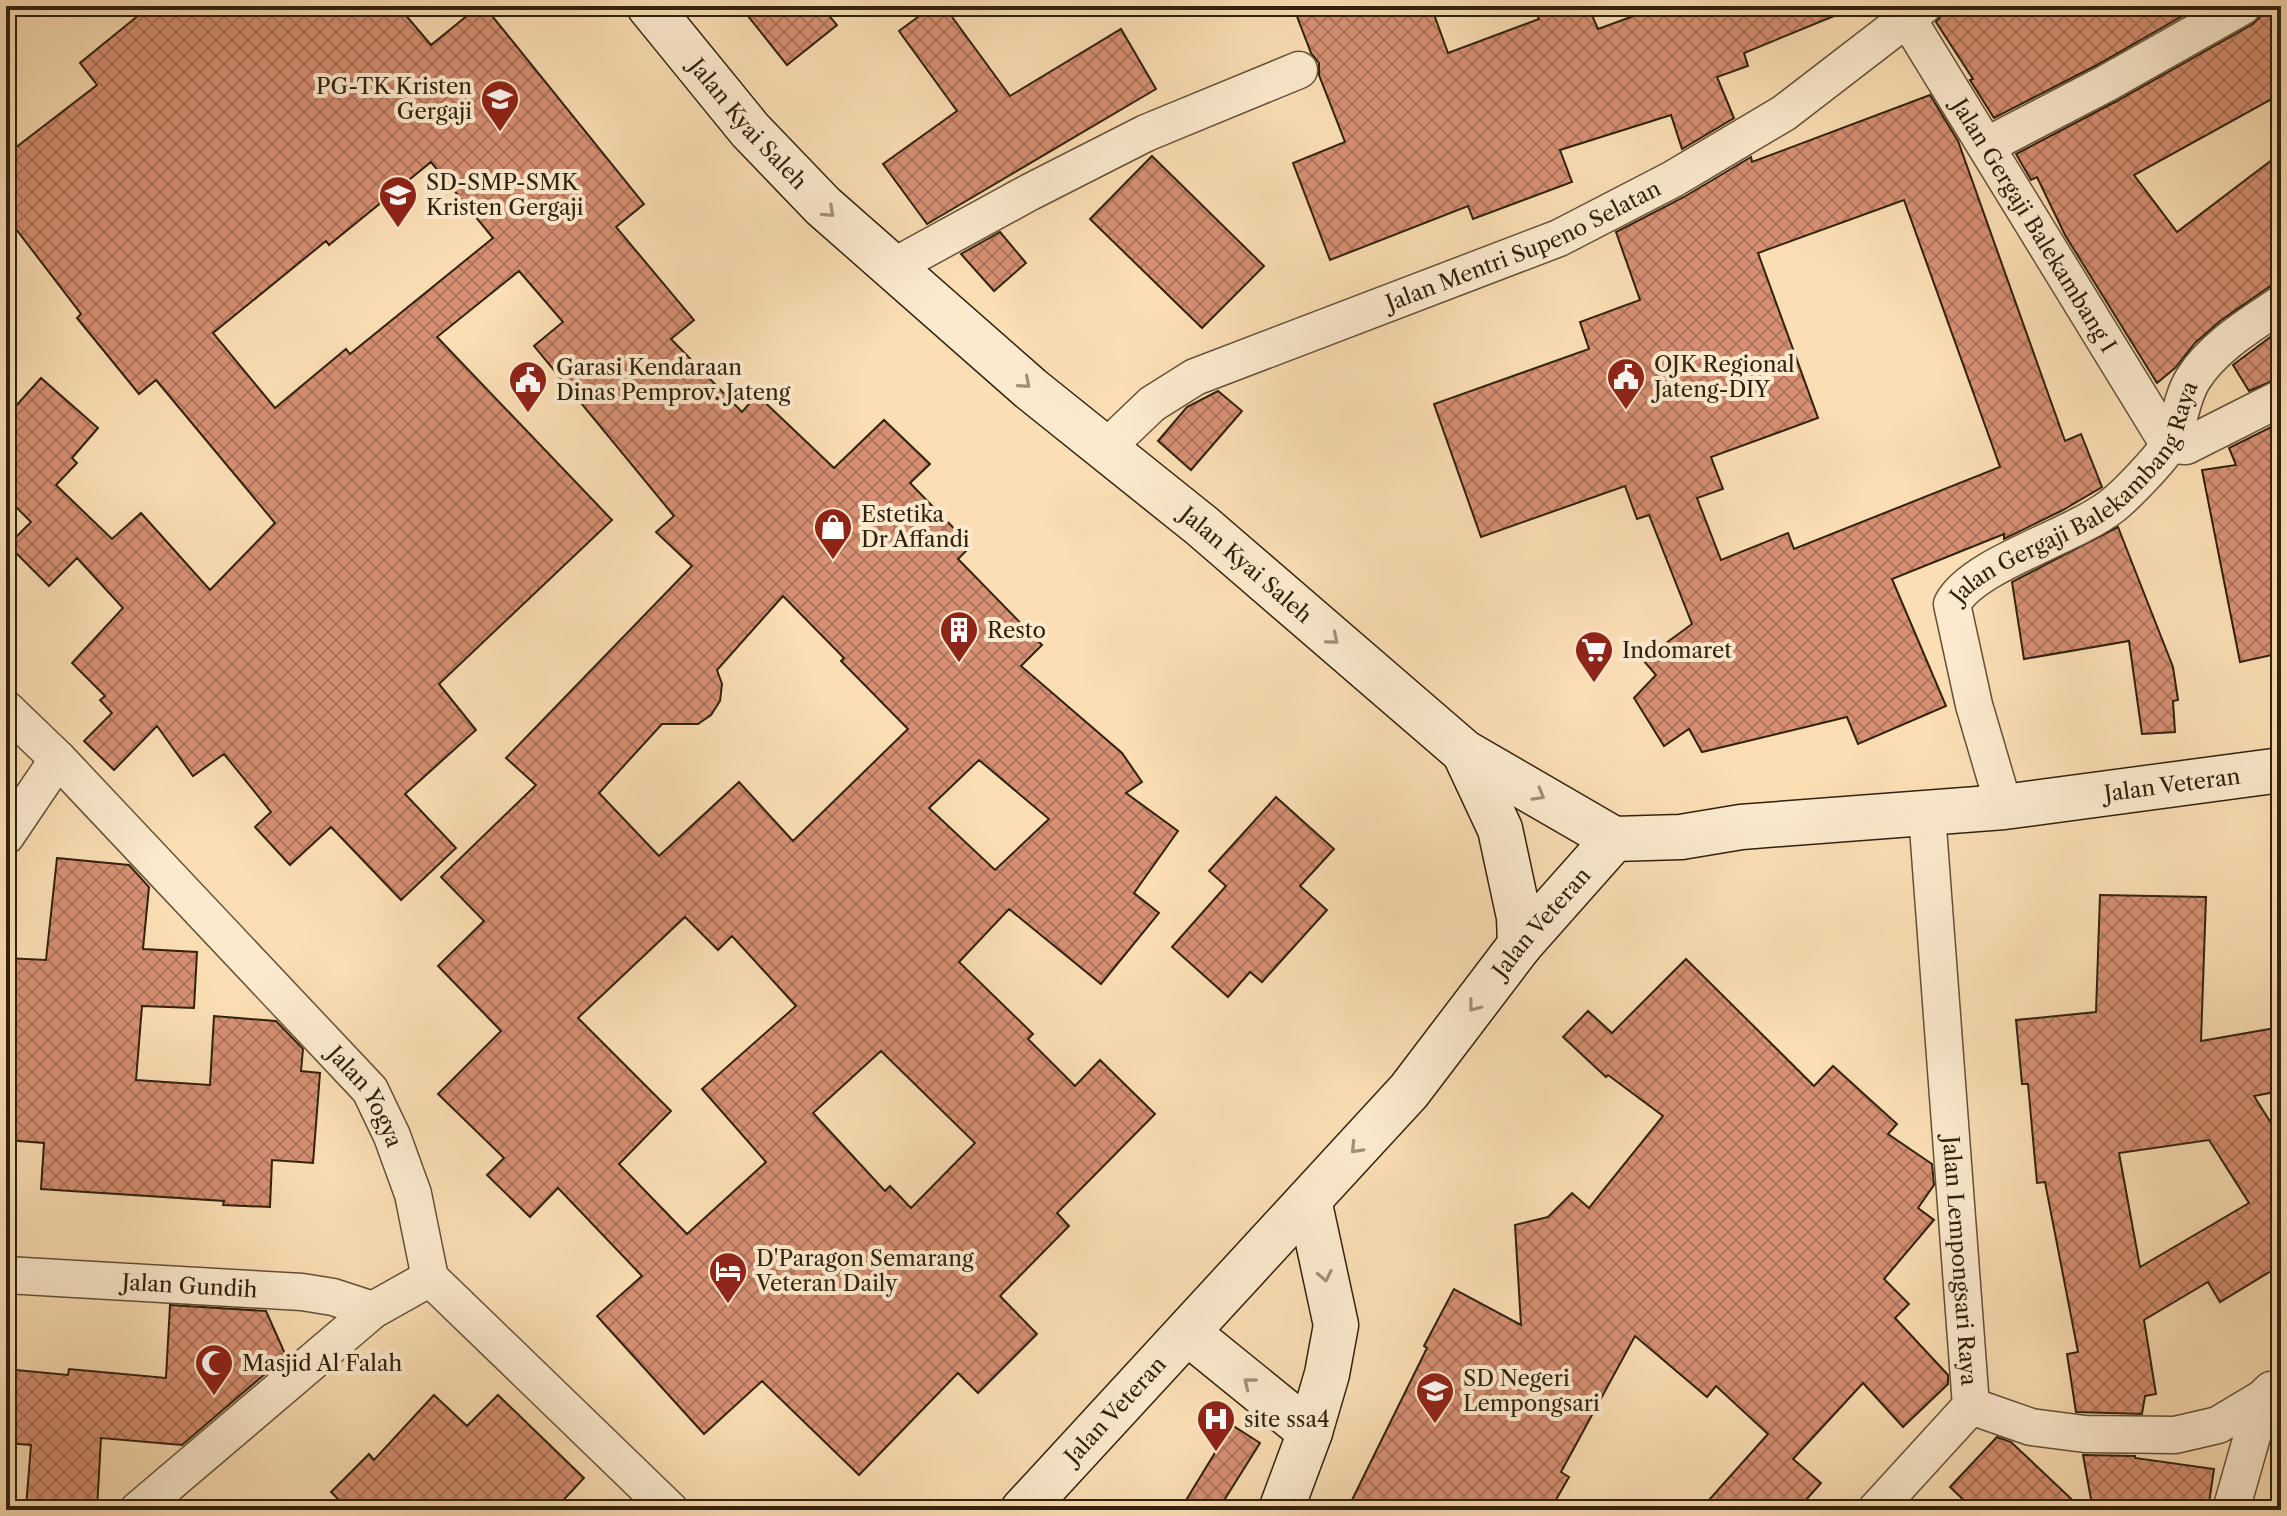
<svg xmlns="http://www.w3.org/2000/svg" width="2287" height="1516" font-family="'Libre Caslon Text',serif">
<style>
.building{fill:url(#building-cross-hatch);stroke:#30220e;stroke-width:2;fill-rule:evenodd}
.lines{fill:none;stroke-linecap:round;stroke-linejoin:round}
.street-casing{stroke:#635138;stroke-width:39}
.secondary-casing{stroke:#30220e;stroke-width:47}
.street{stroke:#fceace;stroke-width:36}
.secondary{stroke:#fceace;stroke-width:44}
.oneway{stroke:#a09078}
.labels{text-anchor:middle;stroke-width:8;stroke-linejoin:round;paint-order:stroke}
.poi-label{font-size:22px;fill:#30220e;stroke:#fceace;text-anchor:start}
.street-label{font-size:22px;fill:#30220e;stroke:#fceace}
</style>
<defs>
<pattern id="building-cross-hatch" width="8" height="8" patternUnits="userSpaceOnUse" patternTransform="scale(2)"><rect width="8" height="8" fill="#d79073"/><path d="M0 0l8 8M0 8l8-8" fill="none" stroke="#af755d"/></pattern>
</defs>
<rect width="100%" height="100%" fill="#fbdeb4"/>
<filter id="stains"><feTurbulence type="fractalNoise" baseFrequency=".0025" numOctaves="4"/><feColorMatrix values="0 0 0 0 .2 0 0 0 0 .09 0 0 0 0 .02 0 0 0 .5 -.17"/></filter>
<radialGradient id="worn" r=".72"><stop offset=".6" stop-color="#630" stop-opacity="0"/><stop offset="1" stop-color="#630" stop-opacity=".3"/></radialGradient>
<g class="building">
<path d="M 150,6 L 398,6 L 431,45 L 479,6 L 484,6 L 644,204 L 616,227 L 694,320 L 671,339 L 742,412 L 757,395 L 834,468 L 884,420 L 930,464 L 910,483 L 971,546 L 958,559 L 1042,645 L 1021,666 L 1122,753 L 1142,782 L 1126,793 L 1178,831 L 1134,893 L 1159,913 L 1101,984 L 1009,909 L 959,962 L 1033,1034 L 1028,1039 L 1075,1086 L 1100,1060 L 1155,1114 L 1057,1213 L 1069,1226 L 1000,1296 L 1037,1334 L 978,1393 L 958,1373 L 859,1475 L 762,1381 L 704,1434 L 597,1316 L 642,1276 L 558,1188 L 530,1217 L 487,1175 L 504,1158 L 438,1094 L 501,1031 L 438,966 L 484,921 L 441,877 L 536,785 L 506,758 L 692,566 L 656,532 L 674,516 L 534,346 L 563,322 L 519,271 L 437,337 L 612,520 L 439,684 L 476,730 L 405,794 L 456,848 L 401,900 L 331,827 L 290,865 L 255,827 L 271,812 L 224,754 L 193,776 L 157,726 L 114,770 L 84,741 L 112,713 L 100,700 L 105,696 L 72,663 L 123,608 L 77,558 L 49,586 L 8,545 L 31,522 L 6,497 L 6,417 L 41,378 L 98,428 L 72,458 L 77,463 L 56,485 L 112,539 L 141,513 L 210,590 L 275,523 L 156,380 L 139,394 L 77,318 L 81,314 L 6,216 L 6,155 L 97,85 L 80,63 ZM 431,162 L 493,238 L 350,354 L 346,349 L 275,408 L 213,333 L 326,241 L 329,245 ZM 783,596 L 844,658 L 841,661 L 908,729 L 793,841 L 739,782 L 659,856 L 599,793 L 662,724 L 698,724 L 711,715 L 720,701 L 722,684 L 717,670 ZM 979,760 L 1049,819 L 995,870 L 929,808 ZM 685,917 L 718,950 L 732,936 L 796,1006 L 702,1089 L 766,1162 L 687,1234 L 619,1164 L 671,1111 L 578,1018 ZM 881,1051 L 975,1143 L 911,1208 L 890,1186 L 885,1191 L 813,1113 Z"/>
<polygon points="740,6 821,6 837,25 787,65"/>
<polygon points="933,6 944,6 1010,96 1121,29 1156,89 927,224 883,164 957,111 899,31"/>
<polygon points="1293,6 1431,6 1448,53 1539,19 1533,6 1588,6 1598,29 1661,6 1856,7 1744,53 1748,66 1717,77 1734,118 1682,149 1671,115 1560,150 1572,182 1473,219 1468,206 1330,260 1293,163 1345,142 1319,75 1319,63 1311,53"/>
<polygon points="1944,6 2200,6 2095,66 1994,118 1970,80 1973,79 1936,22 1942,15"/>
<polygon points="2264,6 2281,6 2281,94 2134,175 2177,232 2281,153 2281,283 2269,287 2220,321 2195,343 2175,368 2157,383 2065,235 2037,177 2031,180 2016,154 2115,102 2253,24 2261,16"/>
<path d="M 1930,95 L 1958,141 L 2065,441 L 2081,434 L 2102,487 L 2063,510 L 2004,539 L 2004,534 L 1892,579 L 1946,706 L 1858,744 L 1847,717 L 1702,752 L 1689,729 L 1664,746 L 1634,698 L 1656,675 L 1643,660 L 1692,624 L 1649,515 L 1637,519 L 1625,486 L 1481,537 L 1434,404 L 1589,349 L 1580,322 L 1640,300 L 1616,232 L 1684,197 L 1751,157 L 1752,162 ZM 1904,200 L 2000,467 L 1794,549 L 1788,533 L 1721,560 L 1697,498 L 1723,489 L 1711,457 L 1818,418 L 1758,253 Z"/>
<polygon points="1152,156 1264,266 1202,328 1090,219"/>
<polygon points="1000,232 1026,263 994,291 961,254"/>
<polygon points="2281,329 2281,377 2249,391 2233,365"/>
<polygon points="1218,391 1242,411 1191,470 1158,441 1187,407"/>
<polygon points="2281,422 2281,653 2240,662 2202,470 2236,465 2229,448"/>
<polygon points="2118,527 2173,667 2178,700 2173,701 2175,732 2142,734 2129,641 2024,659 2012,582"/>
<polygon points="1276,797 1334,849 1300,886 1327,910 1262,982 1250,972 1228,997 1172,947 1226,886 1209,871"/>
<polygon points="57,858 129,865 149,887 143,949 197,952 194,1008 142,1006 136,1080 210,1085 214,1016 276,1021 303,1049 301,1071 320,1073 313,1163 272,1160 270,1207 223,1205 224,1201 41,1189 44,1143 6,1140 6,958 46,960"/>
<path d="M 2100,895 L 2206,897 L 2201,1041 L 2281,1027 L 2281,1091 L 2254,1096 L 2281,1139 L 2281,1265 L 2220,1302 L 2208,1282 L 2144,1320 L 2156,1394 L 2145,1396 L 2142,1414 L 2076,1412 L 2067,1354 L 2078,1352 L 2045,1182 L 2037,1183 L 2028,1084 L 2022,1084 L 2016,1020 L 2096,1012 ZM 2209,1140 L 2249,1203 L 2140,1267 L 2119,1153 Z"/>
<polygon points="1686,959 1814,1086 1833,1066 1897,1124 1888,1134 1932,1164 1934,1185 1918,1208 1934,1220 1884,1279 1909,1304 1895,1318 1948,1375 1948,1384 1903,1427 1863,1383 1793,1459 1821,1483 1797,1510 1700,1510 1768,1434 1716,1386 1707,1397 1635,1336 1561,1472 1569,1477 1550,1510 1347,1510 1427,1348 1424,1346 1454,1289 1521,1325 1515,1225 1548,1217 1572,1193 1589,1208 1663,1116 1608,1075 1606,1077 1563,1037 1588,1011 1612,1033"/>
<polygon points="170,1305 266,1311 286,1356 182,1445 101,1438 97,1510 26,1507 31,1445 6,1443 6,1369 68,1375 69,1369 166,1378"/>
<polygon points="434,1395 467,1426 498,1395 584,1478 554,1510 349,1510 331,1492 369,1454 374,1460"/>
<polygon points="1232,1425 1260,1443 1218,1510 1180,1510"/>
<polygon points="1997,1437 2011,1442 2083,1510 1974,1510 1950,1487"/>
<polygon points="2083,1455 2135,1456 2135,1458 2214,1469 2208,1510 2093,1510"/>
</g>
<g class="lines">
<defs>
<g id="street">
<path id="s1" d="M 1903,6 L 1907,18 L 2169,445"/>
<polyline points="1986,146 2105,84 2243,6"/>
<polyline points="891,268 1030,192 1146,133 1299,70"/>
<polyline points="2169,445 2186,446 2281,398"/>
<path id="s2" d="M 1106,448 L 1152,404 L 1195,377 L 1559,238 L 1673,179 L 1784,113 L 1923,6"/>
<path id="s3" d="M 6,709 L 58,759 L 370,1090 L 392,1136 L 413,1194 L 430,1278 L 670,1510"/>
<path id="s4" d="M 2004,807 L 1974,705 L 1952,604 C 1973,564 2071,538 2112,506 C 2126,495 2162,458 2170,443 C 2180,423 2181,398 2193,379 C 2213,347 2250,325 2281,304"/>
<path id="s5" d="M 1927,814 L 1971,1406 L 2031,1427 L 2085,1434 L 2175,1435 L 2218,1425 L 2263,1398"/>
<polyline points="6,836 58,759"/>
<path id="s6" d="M 6,1275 L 302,1292 L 333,1297 L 373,1310"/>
<polyline points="138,1510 373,1310 430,1278"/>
<polyline points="1876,1510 1971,1406"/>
<polyline points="2231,1510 2263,1398 2271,1390"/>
</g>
<g id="secondary">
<path id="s7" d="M 649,6 L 750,130 L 823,206 L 1031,389 L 1202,526 L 1464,752 L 1614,839"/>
<polyline points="1464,752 1500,829 1519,917 1520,945"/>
<polyline points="1188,1333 1310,1432"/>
<path id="s8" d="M 1023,1510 L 1409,1091 L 1520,945 L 1614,839 L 1681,837 L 1741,827 L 2004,807 L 2281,770"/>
<polyline points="1281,1510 1310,1432 1327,1374 1336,1325 1309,1200"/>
</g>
</defs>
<use href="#street" class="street-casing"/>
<use href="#secondary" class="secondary-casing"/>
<use href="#street" class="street"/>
<use href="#secondary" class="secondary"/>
</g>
<defs><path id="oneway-chevron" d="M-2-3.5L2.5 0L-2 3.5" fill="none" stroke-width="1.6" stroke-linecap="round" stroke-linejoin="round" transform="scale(2)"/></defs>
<g class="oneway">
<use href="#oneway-chevron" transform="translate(829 212) rotate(43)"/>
<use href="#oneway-chevron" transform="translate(1025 383) rotate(41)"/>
<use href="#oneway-chevron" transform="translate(1333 639) rotate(40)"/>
<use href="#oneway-chevron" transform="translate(1539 795) rotate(30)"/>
<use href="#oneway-chevron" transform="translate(1474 1006) rotate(127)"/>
<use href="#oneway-chevron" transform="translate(1356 1148) rotate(133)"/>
<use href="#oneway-chevron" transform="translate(1325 1276) rotate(78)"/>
<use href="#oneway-chevron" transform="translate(1249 1383) rotate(-141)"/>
</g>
<defs>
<symbol id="school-pin" viewBox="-11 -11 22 30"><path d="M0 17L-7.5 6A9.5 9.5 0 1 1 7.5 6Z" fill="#8f2418" stroke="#fceace"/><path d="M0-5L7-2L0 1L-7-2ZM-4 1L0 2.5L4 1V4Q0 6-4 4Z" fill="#fff"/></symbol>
<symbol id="civic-pin" viewBox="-11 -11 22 30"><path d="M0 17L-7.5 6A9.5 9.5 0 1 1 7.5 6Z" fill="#8f2418" stroke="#fceace"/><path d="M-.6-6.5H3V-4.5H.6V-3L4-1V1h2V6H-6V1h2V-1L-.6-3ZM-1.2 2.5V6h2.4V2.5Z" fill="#fff"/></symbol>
<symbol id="shop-pin" viewBox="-11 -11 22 30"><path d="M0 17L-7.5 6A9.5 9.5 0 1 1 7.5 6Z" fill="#8f2418" stroke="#fceace"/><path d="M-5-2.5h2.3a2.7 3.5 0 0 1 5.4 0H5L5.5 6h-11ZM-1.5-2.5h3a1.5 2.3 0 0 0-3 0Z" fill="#fff"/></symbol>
<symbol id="building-pin" viewBox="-11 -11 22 30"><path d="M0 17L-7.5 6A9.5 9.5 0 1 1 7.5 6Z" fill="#8f2418" stroke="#fceace"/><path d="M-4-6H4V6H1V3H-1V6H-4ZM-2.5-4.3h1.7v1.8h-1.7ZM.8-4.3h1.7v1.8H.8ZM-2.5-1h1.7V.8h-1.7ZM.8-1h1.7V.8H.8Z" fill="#fff"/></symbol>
<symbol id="supermarket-pin" viewBox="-11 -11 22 30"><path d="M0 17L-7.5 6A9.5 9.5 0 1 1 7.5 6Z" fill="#8f2418" stroke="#fceace"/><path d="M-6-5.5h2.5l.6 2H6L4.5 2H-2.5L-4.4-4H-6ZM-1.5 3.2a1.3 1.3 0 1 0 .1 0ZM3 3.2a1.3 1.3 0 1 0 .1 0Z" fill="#fff"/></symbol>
<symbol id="hotel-pin" viewBox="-11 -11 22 30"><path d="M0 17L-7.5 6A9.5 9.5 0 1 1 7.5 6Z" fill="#8f2418" stroke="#fceace"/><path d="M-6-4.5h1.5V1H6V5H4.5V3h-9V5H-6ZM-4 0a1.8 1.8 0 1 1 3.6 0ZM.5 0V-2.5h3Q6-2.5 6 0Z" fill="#fff"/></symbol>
<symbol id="mosque-pin" viewBox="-11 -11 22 30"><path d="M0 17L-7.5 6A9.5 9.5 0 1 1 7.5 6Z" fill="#8f2418" stroke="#fceace"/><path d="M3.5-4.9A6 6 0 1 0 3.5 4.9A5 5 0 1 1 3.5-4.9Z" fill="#fff"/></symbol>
<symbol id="hospital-pin" viewBox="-11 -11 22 30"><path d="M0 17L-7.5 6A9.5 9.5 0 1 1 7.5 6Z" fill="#8f2418" stroke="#fceace"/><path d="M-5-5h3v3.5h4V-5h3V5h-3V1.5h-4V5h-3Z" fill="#fff"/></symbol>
</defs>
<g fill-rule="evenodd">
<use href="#school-pin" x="478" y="77" width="44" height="60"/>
<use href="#school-pin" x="376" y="173" width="44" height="60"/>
<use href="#civic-pin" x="1604" y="355" width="44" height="60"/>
<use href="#civic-pin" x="506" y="358" width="44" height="60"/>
<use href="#shop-pin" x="811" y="505" width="44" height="60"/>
<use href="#building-pin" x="937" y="608" width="44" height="60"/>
<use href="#supermarket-pin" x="1572" y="628" width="44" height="60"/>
<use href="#hotel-pin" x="706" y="1249" width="44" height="60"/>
<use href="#mosque-pin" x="192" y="1341" width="44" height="60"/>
<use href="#school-pin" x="1413" y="1369" width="44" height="60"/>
<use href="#hospital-pin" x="1194" y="1397" width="44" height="60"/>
</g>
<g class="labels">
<g class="poi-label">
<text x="472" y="94" text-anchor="end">PG-TK Kristen<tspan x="472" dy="25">Gergaji</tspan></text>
<text x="426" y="190">SD-SMP-SMK<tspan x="426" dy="25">Kristen Gergaji</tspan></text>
<text x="1654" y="372">OJK Regional<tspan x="1654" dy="25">Jateng-DIY</tspan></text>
<text x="556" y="375">Garasi Kendaraan<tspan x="556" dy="25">Dinas Pemprov. Jateng</tspan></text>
<text x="861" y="522">Estetika<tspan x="861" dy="25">Dr Affandi</tspan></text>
<text x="987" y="638">Resto</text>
<text x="1622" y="658">Indomaret</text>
<text x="756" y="1266">D'Paragon Semarang<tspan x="756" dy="25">Veteran Daily</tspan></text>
<text x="242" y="1371">Masjid Al Falah</text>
<text x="1463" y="1386">SD Negeri<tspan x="1463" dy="25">Lempongsari</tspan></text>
<text x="1244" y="1427">site ssa4</text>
</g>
<g class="street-label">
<text dy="8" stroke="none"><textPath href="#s7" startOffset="154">Jalan Kyai Saleh</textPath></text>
<text dy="8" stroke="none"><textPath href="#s1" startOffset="256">Jalan Gergaji Balekambang I</textPath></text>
<text dy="8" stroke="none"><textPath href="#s2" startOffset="468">Jalan Mentri Supeno Selatan</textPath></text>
<text dy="8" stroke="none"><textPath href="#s4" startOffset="382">Jalan Gergaji Balekambang Raya</textPath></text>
<text dy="8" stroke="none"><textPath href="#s7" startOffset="820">Jalan Kyai Saleh</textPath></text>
<text dy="8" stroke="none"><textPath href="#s8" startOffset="1456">Jalan Veteran</textPath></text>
<text dy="8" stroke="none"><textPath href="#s8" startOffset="784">Jalan Veteran</textPath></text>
<text dy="8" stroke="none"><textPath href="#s3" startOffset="530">Jalan Yogya</textPath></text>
<text dy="8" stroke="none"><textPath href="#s5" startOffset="448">Jalan Lempongsari Raya</textPath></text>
<text dy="8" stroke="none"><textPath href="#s6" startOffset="184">Jalan Gundih</textPath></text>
<text dy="8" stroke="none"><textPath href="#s8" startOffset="136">Jalan Veteran</textPath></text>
</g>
</g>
<rect width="2287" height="1516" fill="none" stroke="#fbdeb4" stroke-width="32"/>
<rect x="8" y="8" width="2271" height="1500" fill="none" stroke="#30220e" stroke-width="4"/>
<rect x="16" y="16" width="2255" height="1484" fill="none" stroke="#30220e" stroke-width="2"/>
<rect width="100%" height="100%" filter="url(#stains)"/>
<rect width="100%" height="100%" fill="url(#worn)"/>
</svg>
